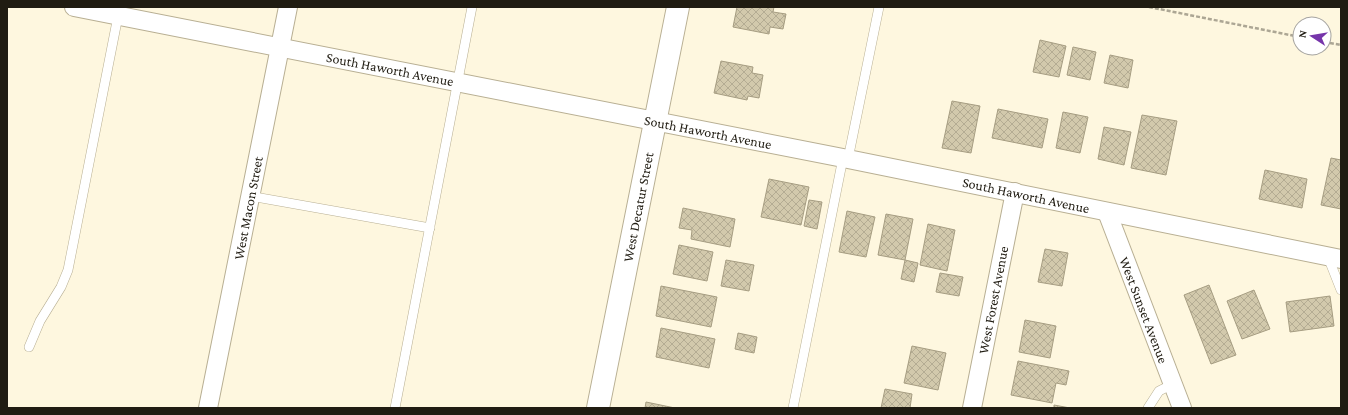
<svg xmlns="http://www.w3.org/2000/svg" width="1348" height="415" font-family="'Crimson Pro',serif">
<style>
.building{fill:url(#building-cross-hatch);stroke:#a69d82}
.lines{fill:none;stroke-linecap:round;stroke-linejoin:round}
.service-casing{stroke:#b8af93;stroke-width:10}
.minor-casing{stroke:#b8af93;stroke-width:20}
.tertiary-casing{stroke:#b8af93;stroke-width:24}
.path{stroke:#aca694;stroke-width:2.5;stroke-dasharray:4 2;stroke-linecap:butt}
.service{stroke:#fff;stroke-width:9}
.minor{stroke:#fff;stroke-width:18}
.tertiary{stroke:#fff;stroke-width:22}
.labels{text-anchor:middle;stroke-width:3;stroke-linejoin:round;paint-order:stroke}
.street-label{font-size:14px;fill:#201c12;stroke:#fff}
</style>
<defs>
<pattern id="building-cross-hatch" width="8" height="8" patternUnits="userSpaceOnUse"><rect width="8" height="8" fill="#d2c9ac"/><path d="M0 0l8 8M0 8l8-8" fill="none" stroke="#b4ac93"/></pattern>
</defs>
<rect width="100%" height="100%" fill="#fef7df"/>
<g class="building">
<polygon points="737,7 774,7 773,12 786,14 783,29 770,27 769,34 733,27"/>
<polygon points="1040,40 1066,46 1059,77 1033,72"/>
<polygon points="1073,47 1096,52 1090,80 1067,75"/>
<polygon points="1110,55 1133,60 1128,88 1104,83"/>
<polygon points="721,61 753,67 752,73 763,75 759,98 748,96 747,100 714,93"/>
<polygon points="952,101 980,106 971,153 942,148"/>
<polygon points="998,109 1048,119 1042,148 992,138"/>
<polygon points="1063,112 1088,117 1080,153 1056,148"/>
<polygon points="1142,115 1177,121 1166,175 1131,168"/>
<polygon points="1104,127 1131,132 1124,165 1098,159"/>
<polygon points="1331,158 1341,160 1341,209 1321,205"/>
<polygon points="1265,170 1307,179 1302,208 1259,199"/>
<polygon points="769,179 809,187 801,225 761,217"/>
<polygon points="809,200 822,202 817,229 804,226"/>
<polygon points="683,208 735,219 730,247 691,239 692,230 679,228"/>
<polygon points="847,211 875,217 866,257 839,252"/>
<polygon points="886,214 913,219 905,260 878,255"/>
<polygon points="928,224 955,230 947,271 920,265"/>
<polygon points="679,245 713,252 707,281 673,274"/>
<polygon points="1045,249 1068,253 1062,286 1038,282"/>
<polygon points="726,260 754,265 749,291 721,286"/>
<polygon points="905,260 918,263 914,282 901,279"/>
<polygon points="940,273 963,277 959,296 936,292"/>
<polygon points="1209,285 1236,355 1211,364 1184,295"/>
<polygon points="661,286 717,297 711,327 656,316"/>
<polygon points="1254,290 1270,329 1242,339 1227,301"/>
<polygon points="1330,296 1334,326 1290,332 1286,302"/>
<polygon points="1025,320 1056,326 1050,358 1019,352"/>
<polygon points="661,328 715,339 709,368 656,357"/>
<polygon points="738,333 757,337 754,353 735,349"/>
<polygon points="912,346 946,353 938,390 904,383"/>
<polygon points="1018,361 1069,371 1066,385 1056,383 1052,403 1011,395"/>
<polygon points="885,389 912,394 910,408 881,408"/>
<polygon points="646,402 675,408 645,408"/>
<polygon points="1054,405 1070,408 1054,408"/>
</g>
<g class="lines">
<defs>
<g id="service">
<polyline points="848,159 879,7"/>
<polyline points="250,196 430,228"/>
<polyline points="1328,257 1341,290"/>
<polyline points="29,347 40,321 61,287 68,270 118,16"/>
<polyline points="395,408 472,7"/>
<polyline points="793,408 843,158"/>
<polyline points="1148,408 1159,391 1173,384"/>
</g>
<g id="minor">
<polyline points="74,7 843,158 1341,259"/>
<polyline points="1107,212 1182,408"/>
<polyline points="208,408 288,7"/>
<polyline points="972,408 1015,192"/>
</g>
<polyline id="tertiary" points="598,408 678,7"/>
</defs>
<use href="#service" class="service-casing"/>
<use href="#minor" class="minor-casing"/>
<use href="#tertiary" class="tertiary-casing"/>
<g class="path">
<polyline points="1149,7 1300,37"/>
<polyline points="1324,42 1341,45"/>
</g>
<use href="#service" class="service"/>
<use href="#minor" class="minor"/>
<use href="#tertiary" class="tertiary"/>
</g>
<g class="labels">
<g class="street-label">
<text transform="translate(390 69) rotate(11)" y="5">South Haworth Avenue</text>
<text transform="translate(708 132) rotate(11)" y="5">South Haworth Avenue</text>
<text transform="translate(1026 195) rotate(12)" y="5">South Haworth Avenue</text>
<text transform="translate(638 207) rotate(-79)" y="5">West Decatur Street</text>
<text transform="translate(248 208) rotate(-79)" y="5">West Macon Street</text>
<text transform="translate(993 300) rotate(-79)" y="5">West Forest Avenue</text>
<text transform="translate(1144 310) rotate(69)" y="5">West Sunset Avenue</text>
</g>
</g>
<rect width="1348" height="415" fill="none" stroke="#201c12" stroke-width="16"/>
<g transform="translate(1312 36) rotate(282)"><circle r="19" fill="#ffffff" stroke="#a6a4a0"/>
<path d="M0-3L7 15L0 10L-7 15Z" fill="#7635aa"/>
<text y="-6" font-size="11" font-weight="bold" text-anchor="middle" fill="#201c12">N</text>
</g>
</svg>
